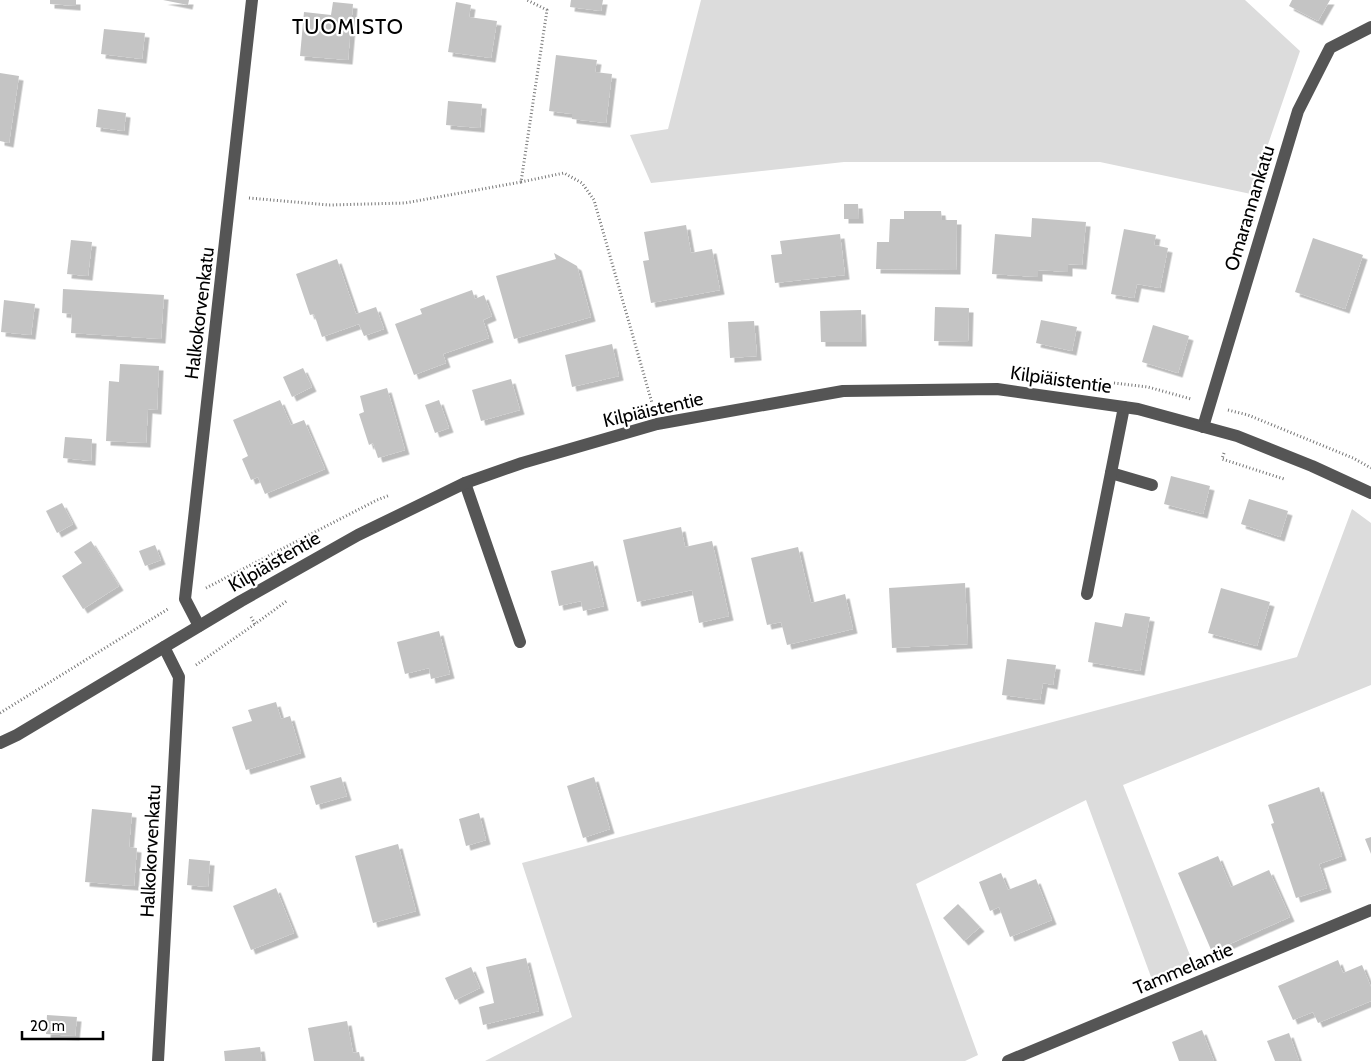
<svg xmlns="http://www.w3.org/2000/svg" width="1371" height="1061" font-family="Cabin,sans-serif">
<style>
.green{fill:#dcdcdc}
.building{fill:#c4c4c4;filter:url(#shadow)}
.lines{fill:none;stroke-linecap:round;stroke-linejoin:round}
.path{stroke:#777;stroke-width:3;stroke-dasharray:1 2.5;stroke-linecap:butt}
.minor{stroke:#555;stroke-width:12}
.labels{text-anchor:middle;stroke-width:4.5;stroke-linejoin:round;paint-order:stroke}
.street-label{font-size:19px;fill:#000;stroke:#fff}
.quarter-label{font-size:21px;letter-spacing:1px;fill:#000;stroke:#fff}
</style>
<defs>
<filter id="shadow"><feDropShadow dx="4.5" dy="4.5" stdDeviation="0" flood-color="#0004"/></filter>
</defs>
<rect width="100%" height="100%" fill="#fff"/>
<g class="green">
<polygon points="701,0 1245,0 1300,51 1251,194 1100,162 844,162 651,183 630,135 668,129"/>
<polygon points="1352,509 1371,523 1371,685 1123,785 1195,968 1154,985 1086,800 916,884 978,1055 965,1061 485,1061 572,1017 522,863 1297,657"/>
</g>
<g class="building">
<polygon points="50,0 76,0 76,6 50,4"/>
<polygon points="163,0 189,0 188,5"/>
<polygon points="571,0 603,0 601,11 570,7"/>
<polygon points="1292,0 1330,0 1318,21 1289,6"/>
<polygon points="333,2 353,4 348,60 300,56 304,12 331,15"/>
<polygon points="456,2 471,5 469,17 497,21 491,58 448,52"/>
<polygon points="104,29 145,33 142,59 101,54"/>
<polygon points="556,55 597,60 595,72 612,74 606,123 572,119 572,114 549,111"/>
<polygon points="0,73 19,76 9,143 0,141"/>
<polygon points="448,101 482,104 480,128 446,125"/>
<polygon points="98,109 126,113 124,131 96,127"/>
<polygon points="844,204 858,204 859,219 844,219"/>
<polygon points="904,211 941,211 942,220 957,220 956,270 876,269 877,242 889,242 890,219 904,219"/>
<polygon points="1032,218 1086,222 1082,265 1068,264 1068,272 1038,270 1038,277 992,274 995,234 1031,237"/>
<polygon points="686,225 691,253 712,249 720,290 651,303 643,261 649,260 644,232"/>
<polygon points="1124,229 1156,235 1154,245 1168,248 1160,288 1137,284 1134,298 1111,294"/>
<polygon points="840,234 845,275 775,283 771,255 782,254 780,241"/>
<polygon points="1313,238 1363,255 1345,309 1295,292"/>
<polygon points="71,240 92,242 88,276 67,274"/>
<polygon points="554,253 577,266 591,317 514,339 496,276 556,259"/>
<polygon points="337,259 356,314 376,307 384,329 364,336 359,324 322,337 314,314 310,315 296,274"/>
<polygon points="63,289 164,295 161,339 71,333 72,314 62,313"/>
<polygon points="472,290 475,299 484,295 492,316 483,320 489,338 443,354 446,363 414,375 395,324 422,314 420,309"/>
<polygon points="4,300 35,304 31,335 1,332"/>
<polygon points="935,307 969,308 968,342 934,341"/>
<polygon points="861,310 862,342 821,342 820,311"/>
<polygon points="1041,320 1077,327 1072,351 1036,343"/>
<polygon points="754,321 757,356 730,358 728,322"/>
<polygon points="1153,325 1189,336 1178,373 1142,362"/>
<polygon points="612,344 619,376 572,387 565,355"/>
<polygon points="120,364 159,366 157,410 148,409 146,443 106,441 109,381 119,382"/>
<polygon points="303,368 312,387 292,397 283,377"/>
<polygon points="511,379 520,410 481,421 472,390"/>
<polygon points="387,388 405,450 378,458 373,443 369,445 359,414 364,412 360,396"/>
<polygon points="280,400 291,425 304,420 325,469 265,494 258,477 251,480 242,459 248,456 233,420"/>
<polygon points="439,400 449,428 435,433 425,405"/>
<polygon points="65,437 92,439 91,461 63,458"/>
<polygon points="1171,476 1210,486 1203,514 1164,504"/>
<polygon points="1249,499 1288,511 1280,537 1241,524"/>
<polygon points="62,503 73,524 57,533 46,511"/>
<polygon points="681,527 685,547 712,541 729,616 699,623 692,590 637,602 623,540"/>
<polygon points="91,541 119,586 83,609 62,576 82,563 74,552"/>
<polygon points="155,545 161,560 145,566 139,551"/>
<polygon points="798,547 811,603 845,594 853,629 787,645 781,622 767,625 751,558"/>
<polygon points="593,561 604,606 583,611 581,601 559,606 551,571"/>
<polygon points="965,583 968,644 892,648 889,588"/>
<polygon points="1221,588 1270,602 1257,646 1208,633"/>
<polygon points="1125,613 1150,617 1140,671 1088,662 1095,622 1122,627"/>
<polygon points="439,631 450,674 431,679 429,668 405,674 397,642"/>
<polygon points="1007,659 1056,665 1053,685 1043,683 1040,700 1002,695"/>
<polygon points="276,702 281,719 290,716 301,753 246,770 232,727 252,721 248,710"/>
<polygon points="341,777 347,796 316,805 310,786"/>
<polygon points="594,777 610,829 583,838 567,786"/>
<polygon points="1319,787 1342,856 1319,864 1327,888 1296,898 1271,824 1274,823 1268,805"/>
<polygon points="92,809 132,813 129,847 137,848 134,886 85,882"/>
<polygon points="479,813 486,840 466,846 459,819"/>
<polygon points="1371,837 1371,854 1365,839"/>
<polygon points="398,844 416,911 373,923 355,856"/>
<polygon points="1218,856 1231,887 1269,870 1290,917 1212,952 1178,873"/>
<polygon points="189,859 210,861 208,887 187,885"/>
<polygon points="1001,873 1008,890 1036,879 1052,920 1010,937 999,907 990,911 979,882"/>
<polygon points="276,888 294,933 251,950 233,906"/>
<polygon points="958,904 980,927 964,941 943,918"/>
<polygon points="526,958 539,1011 483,1025 479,1007 494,1003 486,967"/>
<polygon points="1338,960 1343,973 1362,965 1371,987 1371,1001 1318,1023 1313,1012 1293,1020 1278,986"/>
<polygon points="471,967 480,988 455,1000 445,978"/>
<polygon points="47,1015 77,1017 75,1036 46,1034"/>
<polygon points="347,1021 353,1053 359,1052 361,1061 314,1061 308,1028"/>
<polygon points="1202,1030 1214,1061 1179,1061 1172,1042"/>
<polygon points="1289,1033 1299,1061 1275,1061 1267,1041"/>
<polygon points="260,1047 262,1061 225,1061 224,1051"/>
</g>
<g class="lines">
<g class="path">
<polyline points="521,182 564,173 582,183 594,200 652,403"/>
<polyline points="249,198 329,205 405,203 521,182 547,10 527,0"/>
<polyline points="1114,383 1148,387 1191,399"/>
<polyline points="1228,410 1248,415 1353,458 1371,468"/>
<polyline points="1224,453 1222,459 1284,479"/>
<polyline points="206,588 377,500 390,495"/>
<polyline points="251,617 255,624 288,600"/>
<polyline points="196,665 255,624"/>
<polyline points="0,713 168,609"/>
</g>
<g class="minor">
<polyline points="1203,427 1298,111 1330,48 1371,27"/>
<polyline points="1111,473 1152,485"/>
<polyline points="465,483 520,642"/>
<polyline points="1087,594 1124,407"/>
<polyline points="199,626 185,599 252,0"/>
<polyline points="0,743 17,735 241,601 358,535 465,483 522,463 657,424 843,391 997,389 1138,409 1237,436 1312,466 1371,493"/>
<polyline points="158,1061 179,677 164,647"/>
<polyline points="1008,1061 1371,910"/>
</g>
</g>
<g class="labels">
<g class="street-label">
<text transform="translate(1249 208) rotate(-73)" y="7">Omarannankatu</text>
<text transform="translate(199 313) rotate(-83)" y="7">Halkokorvenkatu</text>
<text transform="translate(1061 379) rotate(8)" y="7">Kilpiäistentie</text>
<text transform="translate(653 409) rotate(-13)" y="7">Kilpiäistentie</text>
<text transform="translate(274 561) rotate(-30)" y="7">Kilpiäistentie</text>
<text transform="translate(150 851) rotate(-87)" y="7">Halkokorvenkatu</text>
<text transform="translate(1183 968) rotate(-23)" y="7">Tammelantie</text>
</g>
<g class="quarter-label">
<text x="348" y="34">TUOMISTO</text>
</g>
</g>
<path d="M22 1031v8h81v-8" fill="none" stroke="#000000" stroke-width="2.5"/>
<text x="30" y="1031" font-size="15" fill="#000000" stroke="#ffffff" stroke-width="4" paint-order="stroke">20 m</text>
</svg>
